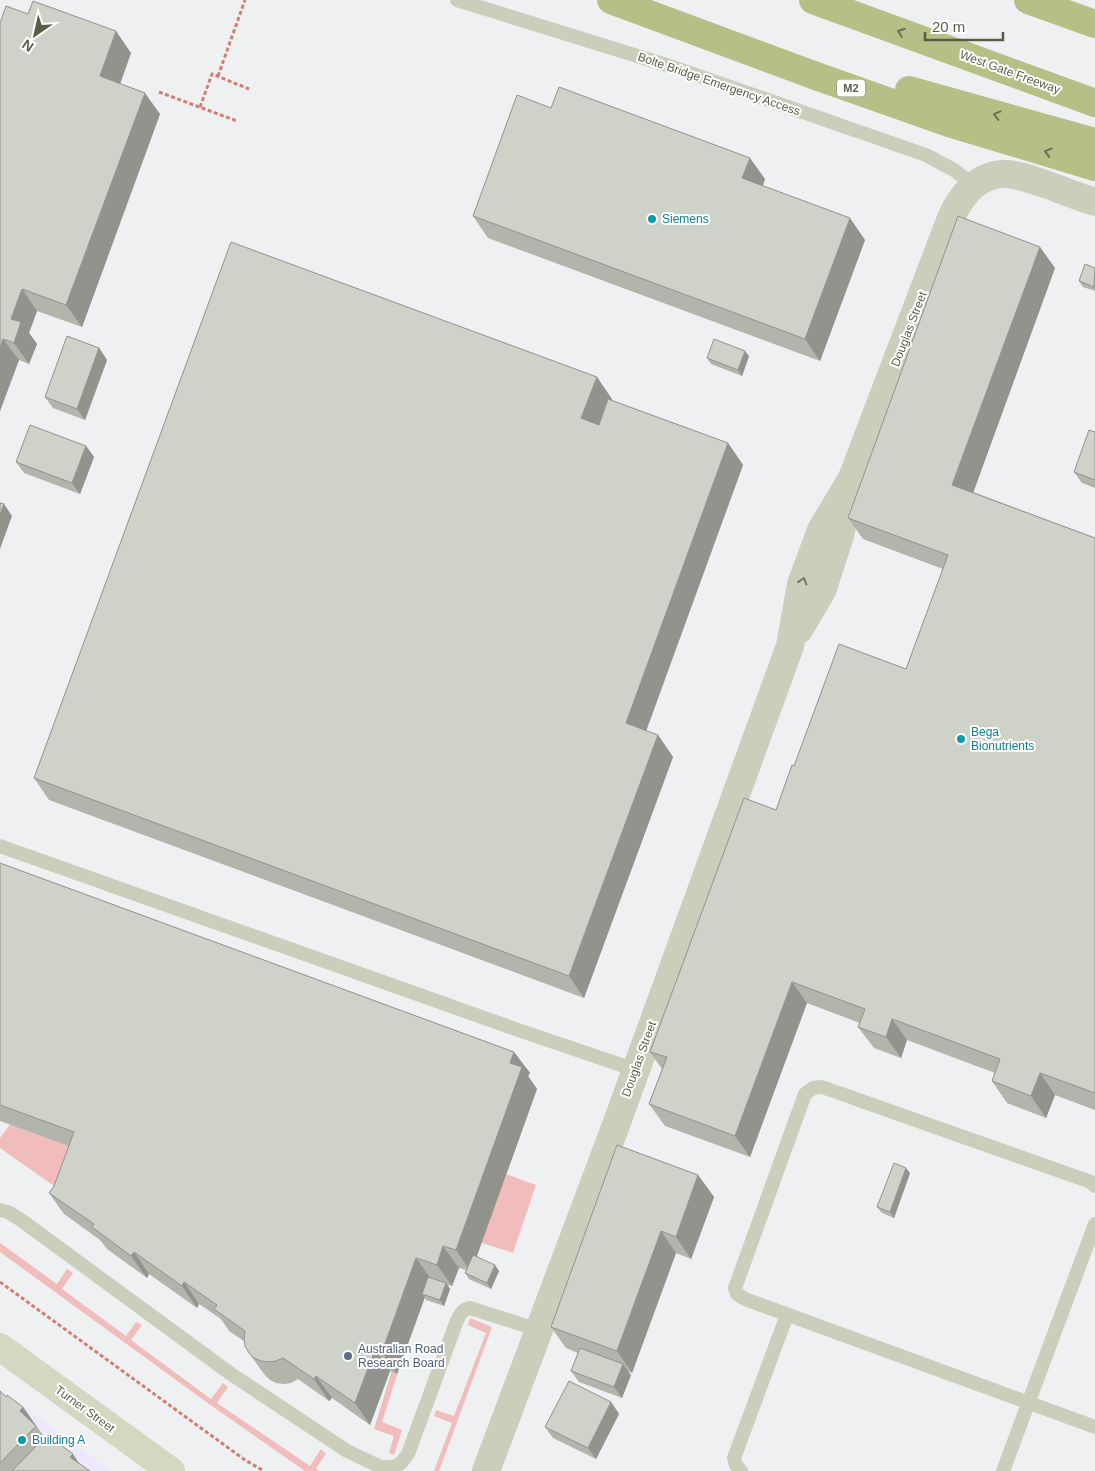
<svg xmlns="http://www.w3.org/2000/svg" width="1095" height="1471" font-family="Helvetica,sans-serif">
<style>
.commercial{fill:#efe8fc}
.green{fill:#f0bdbc}
.lines{fill:none;stroke-linecap:round;stroke-linejoin:round}
.path{stroke:#cf8073;stroke-width:3;stroke-dasharray:4 2.5;stroke-linecap:butt}
.lane{stroke:#cccebc;stroke-width:14}
.street{stroke:#cccebc;stroke-width:28}
.secondary{stroke:#d5d8c1;stroke-width:28}
.highway{stroke:#b6bf85;stroke-width:28}
.wall{fill:#b2b5ac}
.shaded-wall{fill:#91938c}
.building{fill:#cfd2c8;stroke:#91938c}
.oneway{stroke:#6c7153}
.oneway2{stroke:#767964}
.culture-dot{fill:#0f9aa8;stroke:#fff;stroke-width:2}
.service-dot{fill:#5c6f8a;stroke:#fff;stroke-width:2}
.labels{text-anchor:middle;stroke-width:4;stroke-linejoin:round;paint-order:stroke}
.shield{fill:#fff;stroke:#8c8e7e;stroke-width:1}
.shield-label{font-size:11px;font-weight:bold;fill:#5a5d46}
.street-label{font-size:12px;fill:#5a5d46;stroke:#fff}
.culture-label{font-size:12px;fill:#0d838f;stroke:#fff;text-anchor:start}
.service-label{font-size:12px;fill:#4e5e75;stroke:#fff;text-anchor:start}
</style>
<rect width="100%" height="100%" fill="#eff0f1"/>
<polygon class="commercial" points="0,1389 111,1471 0,1471"/>
<g class="green">
<polygon points="12,1122 92,1151 64,1193 0,1148 0,1138"/>
<polygon points="503,1173 536,1185 513,1253 479,1242"/>
<polygon points="0,1243 57,1284 67,1269 73,1273 62,1289 126,1336 136,1322 142,1325 131,1340 211,1399 223,1383 228,1387 217,1403 310,1466 321,1449 326,1454 316,1468 319,1471 305,1471 209,1404 0,1252"/>
<polygon points="470,1318 492,1327 439,1471 434,1471 452,1423 434,1416 436,1410 454,1416 486,1333 468,1325"/>
<polygon points="392,1370 398,1372 382,1422 402,1430 394,1455 389,1453 394,1436 374,1429"/>
</g>
<g class="lines">
<g class="path">
<polyline points="218,76 245,0"/>
<polyline points="159,92 237,121"/>
<polyline points="200,107 212,74 249,89"/>
<polyline points="0,1282 245,1460 264,1471"/>
</g>
<g class="lane">
<polyline points="457,0 673,67 926,155 954,170 973,185"/>
<polyline points="0,846 524,1032 636,1070"/>
<polyline points="1095,1186 1091,1182 822,1087 813,1088 805,1094 735,1288 737,1294 745,1299 1095,1427"/>
<path d="M 0,1210 L 8,1212 L 21,1220 L 231,1374 L 347,1451 L 381,1467 L 394,1467 L 401,1463 L 408,1454 L 456,1323 C 459,1316 462,1309 470,1308 L 539,1330"/>
<polyline points="741,1471 736,1465 734,1458 787,1315"/>
<polyline points="1003,1471 1095,1224"/>
</g>
<g class="street">
<path d="M 799,630 L 822,591 L 840,536 L 852,478 L 951,218 C 961,195 979,173 1007,174 C 1021,175 1035,181 1048,185 C 1064,191 1079,197 1095,202"/>
<polyline points="486,1471 616,1125 790,646 801,584 821,530 852,478"/>
</g>
<polyline class="secondary" points="0,1347 171,1471"/>
<g class="highway">
<polyline points="611,0 816,76 949,123 1095,167"/>
<polyline points="813,0 1095,103"/>
<polyline points="1028,0 1095,24"/>
<polyline points="909,90 1095,142"/>
</g>
</g>
<g class="wall">
<polygon points="0,23 131,53 120,84 160,114 82,327 37,311 29,333 37,344 29,364 19,360 0,411"/>
<polygon points="551,108 765,179 763,186 865,240 820,361 488,238 473,216"/>
<polygon points="1055,268 973,492 1095,538 1095,1110 1055,1095 1046,1118 1007,1103 992,1081 995,1073 907,1040 901,1058 874,1048 858,1027 860,1023 807,1003 750,1157 665,1126 649,1104 662,1069 650,1052 776,810 794,766 906,669 943,569 863,539 848,518"/>
<polygon points="1095,268 1095,291 1083,287 1079,281"/>
<polygon points="99,348 107,360 85,420 53,408 45,397"/>
<polygon points="749,356 742,376 711,364 707,358"/>
<polygon points="612,399 611,400 728,443 743,465 646,731 658,735 673,757 584,998 49,800 34,778"/>
<polygon points="1095,432 1095,488 1082,483 1074,472"/>
<polygon points="86,446 94,457 80,494 24,473 16,462"/>
<polygon points="0,863 514,1052 530,1073 528,1076 537,1089 477,1256 499,1271 491,1289 469,1279 465,1273 466,1270 459,1268 452,1286 447,1285 450,1289 444,1306 426,1300 425,1297 397,1374 390,1371 370,1425 332,1398 329,1401 298,1379 291,1383 284,1384 276,1383 270,1380 264,1374 249,1353 244,1341 229,1331 221,1319 199,1304 197,1308 149,1274 147,1278 107,1249 100,1240 64,1214 49,1193 54,1186 69,1146 0,1121"/>
<polygon points="910,1173 894,1218 882,1213 877,1207"/>
<polygon points="698,1175 714,1197 691,1259 676,1253 632,1373 628,1371 631,1375 622,1398 579,1382 571,1371 578,1353 566,1348 551,1327"/>
<polygon points="0,1391 6,1397 23,1407 45,1438 90,1471 0,1471"/>
<polygon points="611,1402 619,1414 596,1459 553,1438 545,1427"/>
</g>
<g class="shaded-wall">
<polygon points="116,31 131,53 115,98 100,76"/>
<polygon points="145,93 160,114 82,327 66,305"/>
<polygon points="750,158 765,179 757,200 742,178"/>
<polygon points="850,218 865,240 820,361 805,339"/>
<polygon points="1040,247 1055,268 968,507 952,485"/>
<polygon points="22,289 37,311 29,333 37,344 29,364 14,343 11,319"/>
<polygon points="3,339 19,360 0,411 0,348"/>
<polygon points="99,348 107,360 85,420 77,409"/>
<polygon points="745,351 749,356 742,376 738,370"/>
<polygon points="597,377 612,399 597,440 581,418"/>
<polygon points="728,443 743,465 641,745 626,723"/>
<polygon points="86,446 94,457 80,494 72,483"/>
<polygon points="4,504 12,516 0,549 0,515"/>
<polygon points="658,735 673,757 584,998 569,976"/>
<polygon points="792,982 807,1003 750,1157 735,1136"/>
<polygon points="892,1019 907,1040 901,1058 886,1037"/>
<polygon points="514,1052 530,1073 528,1076 537,1089 471,1272 456,1250 510,1063"/>
<polygon points="1040,1073 1055,1095 1046,1118 1031,1096"/>
<polygon points="906,1168 910,1173 894,1218 890,1212"/>
<polygon points="698,1175 714,1197 691,1259 676,1237"/>
<polygon points="661,1231 676,1253 632,1373 617,1351"/>
<polygon points="443,1246 459,1268 452,1286 437,1265"/>
<polygon points="134,1252 149,1274 147,1278 131,1256"/>
<polygon points="416,1258 431,1279 422,1294 425,1297 397,1374 382,1352"/>
<polygon points="495,1265 499,1271 491,1289 487,1283"/>
<polygon points="184,1282 199,1304 197,1308 182,1286"/>
<polygon points="446,1283 450,1289 444,1306 440,1300"/>
<polygon points="375,1350 390,1371 370,1425 355,1403"/>
<polygon points="623,1364 631,1375 622,1398 614,1387"/>
<polygon points="316,1376 332,1398 329,1401 314,1379"/>
<polygon points="611,1402 619,1414 596,1459 588,1448"/>
<polygon points="23,1407 36,1426 20,1411"/>
<polygon points="73,1454 84,1471 70,1457"/>
</g>
<g class="building">
<polygon points="33,1 116,31 100,76 145,93 66,305 22,289 11,319 21,322 14,343 3,339 0,348 0,23 6,6 28,14"/>
<polygon points="559,87 750,158 742,178 850,218 805,339 473,216 517,95 551,108"/>
<polygon points="958,216 1040,247 952,485 1095,538 1095,1093 1040,1073 1031,1096 992,1081 1000,1059 892,1019 886,1037 858,1027 865,1009 792,982 735,1136 649,1104 667,1057 650,1052 744,798 776,810 792,765 794,766 839,644 906,669 948,555 848,518"/>
<polygon points="231,242 597,377 581,418 599,425 608,399 728,443 626,723 658,735 569,976 34,778"/>
<polygon points="1085,264 1095,268 1094,287 1079,281"/>
<polygon points="67,336 99,348 77,409 45,397"/>
<polygon points="714,339 745,351 738,370 707,358"/>
<polygon points="30,425 86,446 72,483 16,462"/>
<polygon points="1089,430 1095,432 1095,480 1074,472"/>
<polygon points="0,503 4,504 0,515"/>
<polygon points="0,863 514,1052 510,1063 522,1067 456,1250 443,1246 437,1265 416,1258 382,1352 375,1350 355,1403 316,1376 314,1379 283,1358 276,1361 269,1362 261,1361 254,1358 249,1353 245,1346 244,1338 245,1331 214,1309 217,1305 184,1282 182,1286 134,1252 131,1256 92,1227 94,1224 49,1193 54,1186 74,1132 0,1105"/>
<polygon points="617,1145 698,1175 676,1237 661,1231 617,1351 551,1327"/>
<polygon points="894,1163 906,1168 890,1212 877,1207"/>
<polygon points="473,1255 495,1265 487,1283 465,1273"/>
<polygon points="428,1277 446,1283 440,1300 422,1294"/>
<polygon points="580,1348 623,1364 614,1387 571,1371"/>
<polygon points="569,1381 611,1402 588,1448 545,1427"/>
<polygon points="0,1391 6,1397 7,1395 23,1407 20,1411 36,1426 0,1463"/>
<polygon points="47,1435 73,1454 70,1457 90,1471 12,1471"/>
</g>
<defs><path id="oneway-chevron" d="M-2-3.5L2.5 0L-2 3.5" fill="none" stroke-width="1.6" stroke-linecap="round" stroke-linejoin="round" transform="scale(1.25)"/></defs>
<g class="oneway">
<use href="#oneway-chevron" transform="translate(901 32) rotate(-160)"/>
<use href="#oneway-chevron" transform="translate(997 115) rotate(-165)"/>
<use href="#oneway-chevron" transform="translate(1048 152) rotate(-163)"/>
</g>
<use class="oneway2" href="#oneway-chevron" transform="translate(803 581) rotate(-73)"/>
<g class="culture-dot">
<circle cx="652" cy="219" r="5"/>
<circle cx="961" cy="739" r="5"/>
<circle cx="22" cy="1440" r="5"/>
</g>
<circle class="service-dot" cx="348" cy="1356" r="5"/>
<g class="labels">
<rect class="shield" x="837" y="79.5" width="28" height="17" rx="4"/>
<g class="shield-label">
<text x="851" y="92">M2</text>
</g>
<g class="street-label">
<text transform="translate(1010 72) rotate(20)" y="4">West Gate Freeway</text>
<text transform="translate(719 84) rotate(19)" y="4">Bolte Bridge Emergency Access</text>
<text transform="translate(909 329) rotate(-69)" y="4">Douglas Street</text>
<text transform="translate(639 1059) rotate(-70)" y="4">Douglas Street</text>
<text transform="translate(85 1409) rotate(36)" y="4">Turner Street</text>
</g>
<g class="culture-label">
<text x="662" y="223">Siemens</text>
<text x="971" y="736">Bega<tspan x="971" dy="14">Bionutrients</tspan></text>
<text x="32" y="1444">Building A</text>
</g>
<g class="service-label">
<text x="358" y="1353">Australian Road<tspan x="358" dy="14">Research Board</tspan></text>
</g>
</g>
<g transform="translate(35 35) rotate(214)" stroke="#ffffff" stroke-width="4" paint-order="stroke">
<path d="M0-4L9 19L0 12L-9 19Z" fill="#5a5d46"/>
<text y="-8" font-size="14" font-weight="bold" text-anchor="middle" fill="#5a5d46">N</text>
</g>
<path d="M925 32v8h78v-8" fill="none" stroke="#5a5d46" stroke-width="2.5"/>
<text x="932" y="32" font-size="15" fill="#5a5d46" stroke="#ffffff" stroke-width="4" paint-order="stroke">20 m</text>
</svg>
